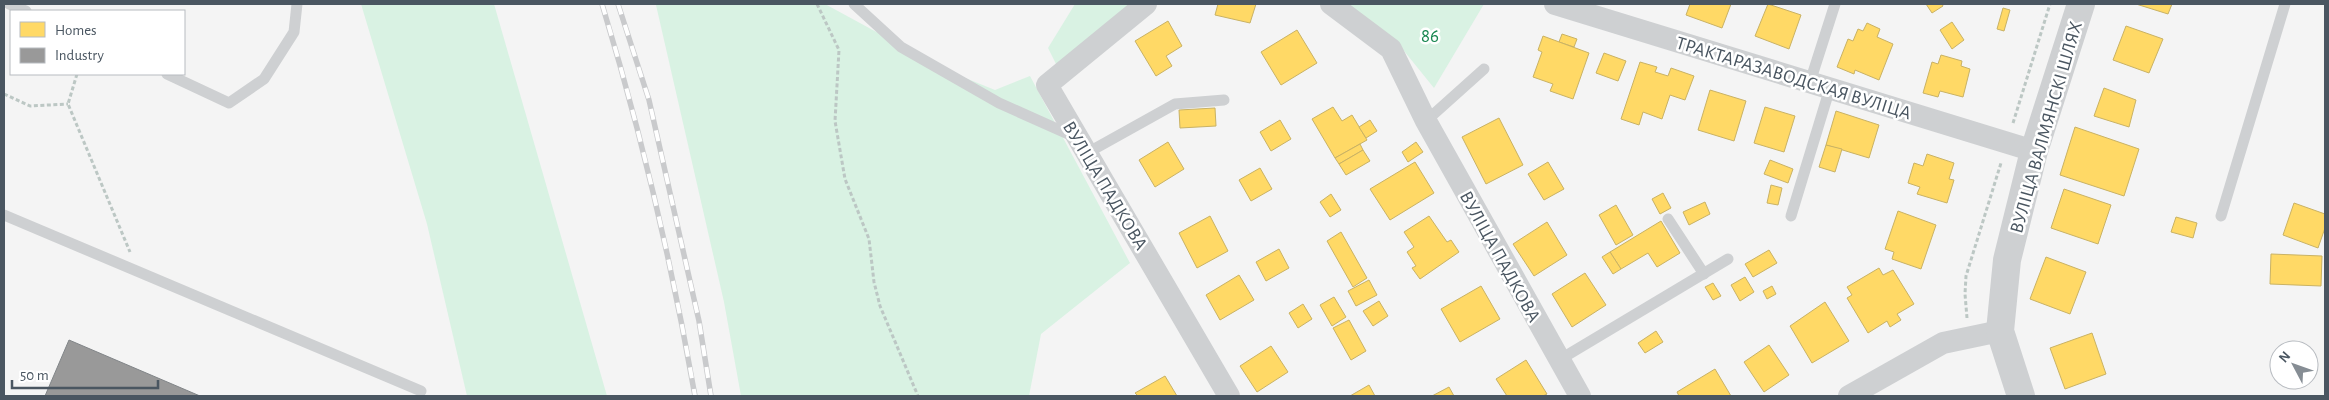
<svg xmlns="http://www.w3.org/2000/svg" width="2329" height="400" font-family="'Alegreya Sans',sans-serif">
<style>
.green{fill:#d9f2e3}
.homes{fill:#ffd966;stroke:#c9b264}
.industry{fill:#999;stroke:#818588}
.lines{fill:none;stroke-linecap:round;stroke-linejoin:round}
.path{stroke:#bcc7c4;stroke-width:3;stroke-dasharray:4 2.5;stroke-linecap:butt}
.service{stroke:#ced0d2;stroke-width:11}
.minor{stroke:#ced0d2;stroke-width:22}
.tertiary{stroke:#ced0d2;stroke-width:28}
.rail-casing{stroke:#c9cacc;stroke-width:5.5}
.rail{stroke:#fff;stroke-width:4;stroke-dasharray:11;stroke-linecap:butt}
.labels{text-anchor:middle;stroke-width:5;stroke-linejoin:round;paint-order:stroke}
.park-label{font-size:19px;fill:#17864f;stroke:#fff}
.street-label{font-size:19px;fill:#4a5661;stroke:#fff}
</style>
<rect width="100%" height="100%" fill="#f4f4f4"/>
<g class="green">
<polygon points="361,4 494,4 607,396 467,396 427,224"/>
<polygon points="825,4 948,71 995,90 1030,76 1130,263 1041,334 1029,396 741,396 724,302 656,5"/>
<polygon points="1075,4 1136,4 1058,68 1048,48"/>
<polygon points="1347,4 1484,4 1434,88 1396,41"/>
</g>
<g class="homes">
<polygon points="1218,4 1256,4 1250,23 1215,15"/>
<polygon points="1690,4 1731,4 1722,28 1686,15"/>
<polygon points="1768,4 1801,15 1789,49 1755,36"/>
<polygon points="1926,4 1942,4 1943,6 1932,13"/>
<polygon points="2136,4 2172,4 2168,14"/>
<polygon points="2003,8 2010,10 2004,31 1997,29"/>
<polygon points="1168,21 1182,46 1166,56 1172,66 1156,76 1135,41"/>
<polygon points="1952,22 1964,40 1952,49 1940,30"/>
<polygon points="1867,23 1880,29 1877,37 1893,44 1879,80 1855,70 1854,74 1837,67 1848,39 1853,41 1858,29 1863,31"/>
<polygon points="2126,26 2163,39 2149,73 2113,60"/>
<polygon points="1297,30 1317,63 1281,85 1261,52"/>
<polygon points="1562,34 1577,39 1574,47 1559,42"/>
<polygon points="1543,36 1589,53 1573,99 1550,91 1553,84 1533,77 1542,52 1538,50"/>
<polygon points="1604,53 1626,61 1618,81 1596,73"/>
<polygon points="1941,55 1962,61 1961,66 1970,69 1963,97 1940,91 1938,97 1923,93 1932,62 1938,64"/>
<polygon points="1640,62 1657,67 1655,72 1668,76 1671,68 1694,76 1685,100 1670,95 1662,119 1643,112 1639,125 1621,119"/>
<polygon points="2104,88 2136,100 2129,127 2094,116"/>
<polygon points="1710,90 1746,101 1734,141 1698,130"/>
<polygon points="1333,107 1342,121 1352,115 1367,140 1335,158 1312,119"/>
<polygon points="1765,107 1795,116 1784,152 1754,143"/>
<polygon points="1215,108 1216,126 1180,128 1179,110"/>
<polygon points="1836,111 1879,125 1869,158 1826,145"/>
<polygon points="1499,118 1523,165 1486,184 1462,137"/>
<polygon points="1280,120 1291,139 1271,151 1260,132"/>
<polygon points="1370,120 1377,131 1366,138 1359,127"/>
<polygon points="2075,127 2139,149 2124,196 2060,175"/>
<polygon points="1168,142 1184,169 1155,187 1139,160"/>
<polygon points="1416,142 1423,152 1408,162 1402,152"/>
<polygon points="1360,144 1363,150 1339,164 1335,158"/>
<polygon points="1826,145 1842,149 1835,172 1819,167"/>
<polygon points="1363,150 1370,161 1346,175 1339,164"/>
<polygon points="1927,154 1954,163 1949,179 1954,180 1947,203 1917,194 1920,187 1908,183 1914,163 1923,166"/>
<polygon points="1770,160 1793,169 1788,183 1764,174"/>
<polygon points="1415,162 1434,193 1390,220 1370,189"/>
<polygon points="1548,162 1564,189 1544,200 1528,174"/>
<polygon points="1260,168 1272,189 1251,201 1239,180"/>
<polygon points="1771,185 1782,188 1778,205 1767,203"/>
<polygon points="2064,189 2111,205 2098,244 2051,228"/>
<polygon points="1663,193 1671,208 1660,214 1652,199"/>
<polygon points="1331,194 1341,210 1330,217 1320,202"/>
<polygon points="1705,202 1710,214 1689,225 1683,212"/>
<polygon points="2294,203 2325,214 2325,228 2318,248 2283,235"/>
<polygon points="1616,205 1633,235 1616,245 1599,215"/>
<polygon points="1898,211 1936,225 1921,269 1892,259 1894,252 1885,249"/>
<polygon points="1210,216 1228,251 1197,268 1179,233"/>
<polygon points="1429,216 1447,242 1451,240 1459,252 1420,279 1412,268 1416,266 1407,252 1414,247 1404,232"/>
<polygon points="2176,217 2197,223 2193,238 2171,232"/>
<polygon points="1661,221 1680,253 1657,267 1648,253 1621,269 1610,252"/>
<polygon points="1547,222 1567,255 1534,276 1513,244"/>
<polygon points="1341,232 1367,278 1353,287 1327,241"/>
<polygon points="1279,249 1289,268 1266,281 1256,262"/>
<polygon points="1769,250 1777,263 1753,277 1745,264"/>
<polygon points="1610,252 1621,269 1613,274 1602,257"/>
<polygon points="2271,254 2322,256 2321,286 2270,284"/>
<polygon points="2046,257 2086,272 2070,314 2030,299"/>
<polygon points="1879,268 1883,275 1893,270 1914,304 1897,314 1901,320 1890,327 1887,321 1868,333 1847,298 1852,295 1847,287"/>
<polygon points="1585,273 1606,305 1572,327 1552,294"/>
<polygon points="1239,275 1254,300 1220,320 1206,295"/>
<polygon points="1745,277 1754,292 1740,301 1731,285"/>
<polygon points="1369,280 1377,295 1356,306 1348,291"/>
<polygon points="1713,283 1721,296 1713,300 1705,287"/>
<polygon points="1481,286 1500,319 1460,342 1441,309"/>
<polygon points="1772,286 1776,294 1767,299 1763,291"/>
<polygon points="1334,297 1346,317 1332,326 1320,305"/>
<polygon points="1379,301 1388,316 1373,326 1363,311"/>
<polygon points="1825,302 1849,341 1812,363 1790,326"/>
<polygon points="1303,304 1312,319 1298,328 1289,313"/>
<polygon points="1349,320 1366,351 1351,360 1333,328"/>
<polygon points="1656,331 1663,342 1645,353 1638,343"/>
<polygon points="2092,333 2106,374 2065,389 2050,348"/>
<polygon points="1769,345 1789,375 1764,392 1744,362"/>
<polygon points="1271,346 1288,372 1257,392 1240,366"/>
<polygon points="1526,360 1547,394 1543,396 1507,396 1496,379"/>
<polygon points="1715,369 1731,396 1679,396 1677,392"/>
<polygon points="1165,376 1177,396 1138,396 1135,393"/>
<polygon points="1369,385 1375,396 1350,396"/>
<polygon points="1449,387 1454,396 1432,396"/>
</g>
<polygon class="industry" points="69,340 200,396 45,396"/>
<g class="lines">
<g class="path">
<polyline points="817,4 839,50 835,121 845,179 869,239 874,282 880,306 918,396"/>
<polyline points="77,74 68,104 130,252"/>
<polyline points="4,94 30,106 68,104"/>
<polyline points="2013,123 2050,4"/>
<polyline points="1967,318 1965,294 1966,276 2001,163"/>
</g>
<g class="service">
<polyline points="9,4 26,11"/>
<polyline points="854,4 901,47 999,103 1075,137"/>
<polyline points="167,74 229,103 264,79 294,32 297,4"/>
<polyline points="1810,82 1835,4"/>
<polyline points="1426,121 1484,69"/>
<polyline points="1087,153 1175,104 1224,100"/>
<polyline points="4,215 421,391"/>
<polyline points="1791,216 1830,88"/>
<polyline points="2221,216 2285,4"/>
<polyline points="1668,219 1704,274"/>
<polyline points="1559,360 1728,259"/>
</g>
<g class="minor">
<polyline points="1146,4 1047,85 1229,396"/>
<polyline points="1331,4 1391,49 1426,121 1580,396"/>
<polyline points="1555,4 2034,151"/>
<polyline points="1849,396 1943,343 2000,331"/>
</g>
<polyline class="tertiary" points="2021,396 2000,331 2007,260 2034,151 2081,4"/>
<defs>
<g id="rail">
<path d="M 602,4 C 641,132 672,264 695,396"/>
<polyline points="618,4 649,100 699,321 711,396"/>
</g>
</defs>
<use href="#rail" class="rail-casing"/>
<use href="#rail" class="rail"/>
</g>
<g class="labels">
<g class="park-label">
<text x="1430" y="42">86</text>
</g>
<g class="street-label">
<text transform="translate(1794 77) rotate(17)" y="7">ТРАКТАРАЗАВОДСКАЯ ВУЛІЦА</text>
<text transform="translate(2045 127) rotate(-74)" y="7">ВУЛІЦА ВАЛМЯНСКІ ШЛЯХ</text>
<text transform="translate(1106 185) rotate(59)" y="7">ВУЛІЦА ПАДКОВА</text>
<text transform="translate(1501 256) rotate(61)" y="7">ВУЛІЦА ПАДКОВА</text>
</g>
</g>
<rect width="2329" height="400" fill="none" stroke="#4a5661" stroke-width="10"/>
<rect x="10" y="10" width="175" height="65" fill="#ffffff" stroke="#b7bbc0"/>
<rect x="20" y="22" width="25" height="15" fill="#ffd966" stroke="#b7bbc0"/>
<text x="55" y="35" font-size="15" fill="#4a5661">Homes</text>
<rect x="20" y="48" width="25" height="15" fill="#999999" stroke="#b7bbc0"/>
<text x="55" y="60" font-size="15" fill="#4a5661">Industry</text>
<g transform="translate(2294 365) rotate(311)"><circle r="24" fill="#ffffff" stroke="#b7bbc0"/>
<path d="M0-4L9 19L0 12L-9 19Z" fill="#868d94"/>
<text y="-8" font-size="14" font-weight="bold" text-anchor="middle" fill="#4a5661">N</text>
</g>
<path d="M12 380v8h146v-8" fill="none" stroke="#4a5661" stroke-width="2.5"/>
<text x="20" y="380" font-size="15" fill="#4a5661" stroke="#ffffff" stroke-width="4" paint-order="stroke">50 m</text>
</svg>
